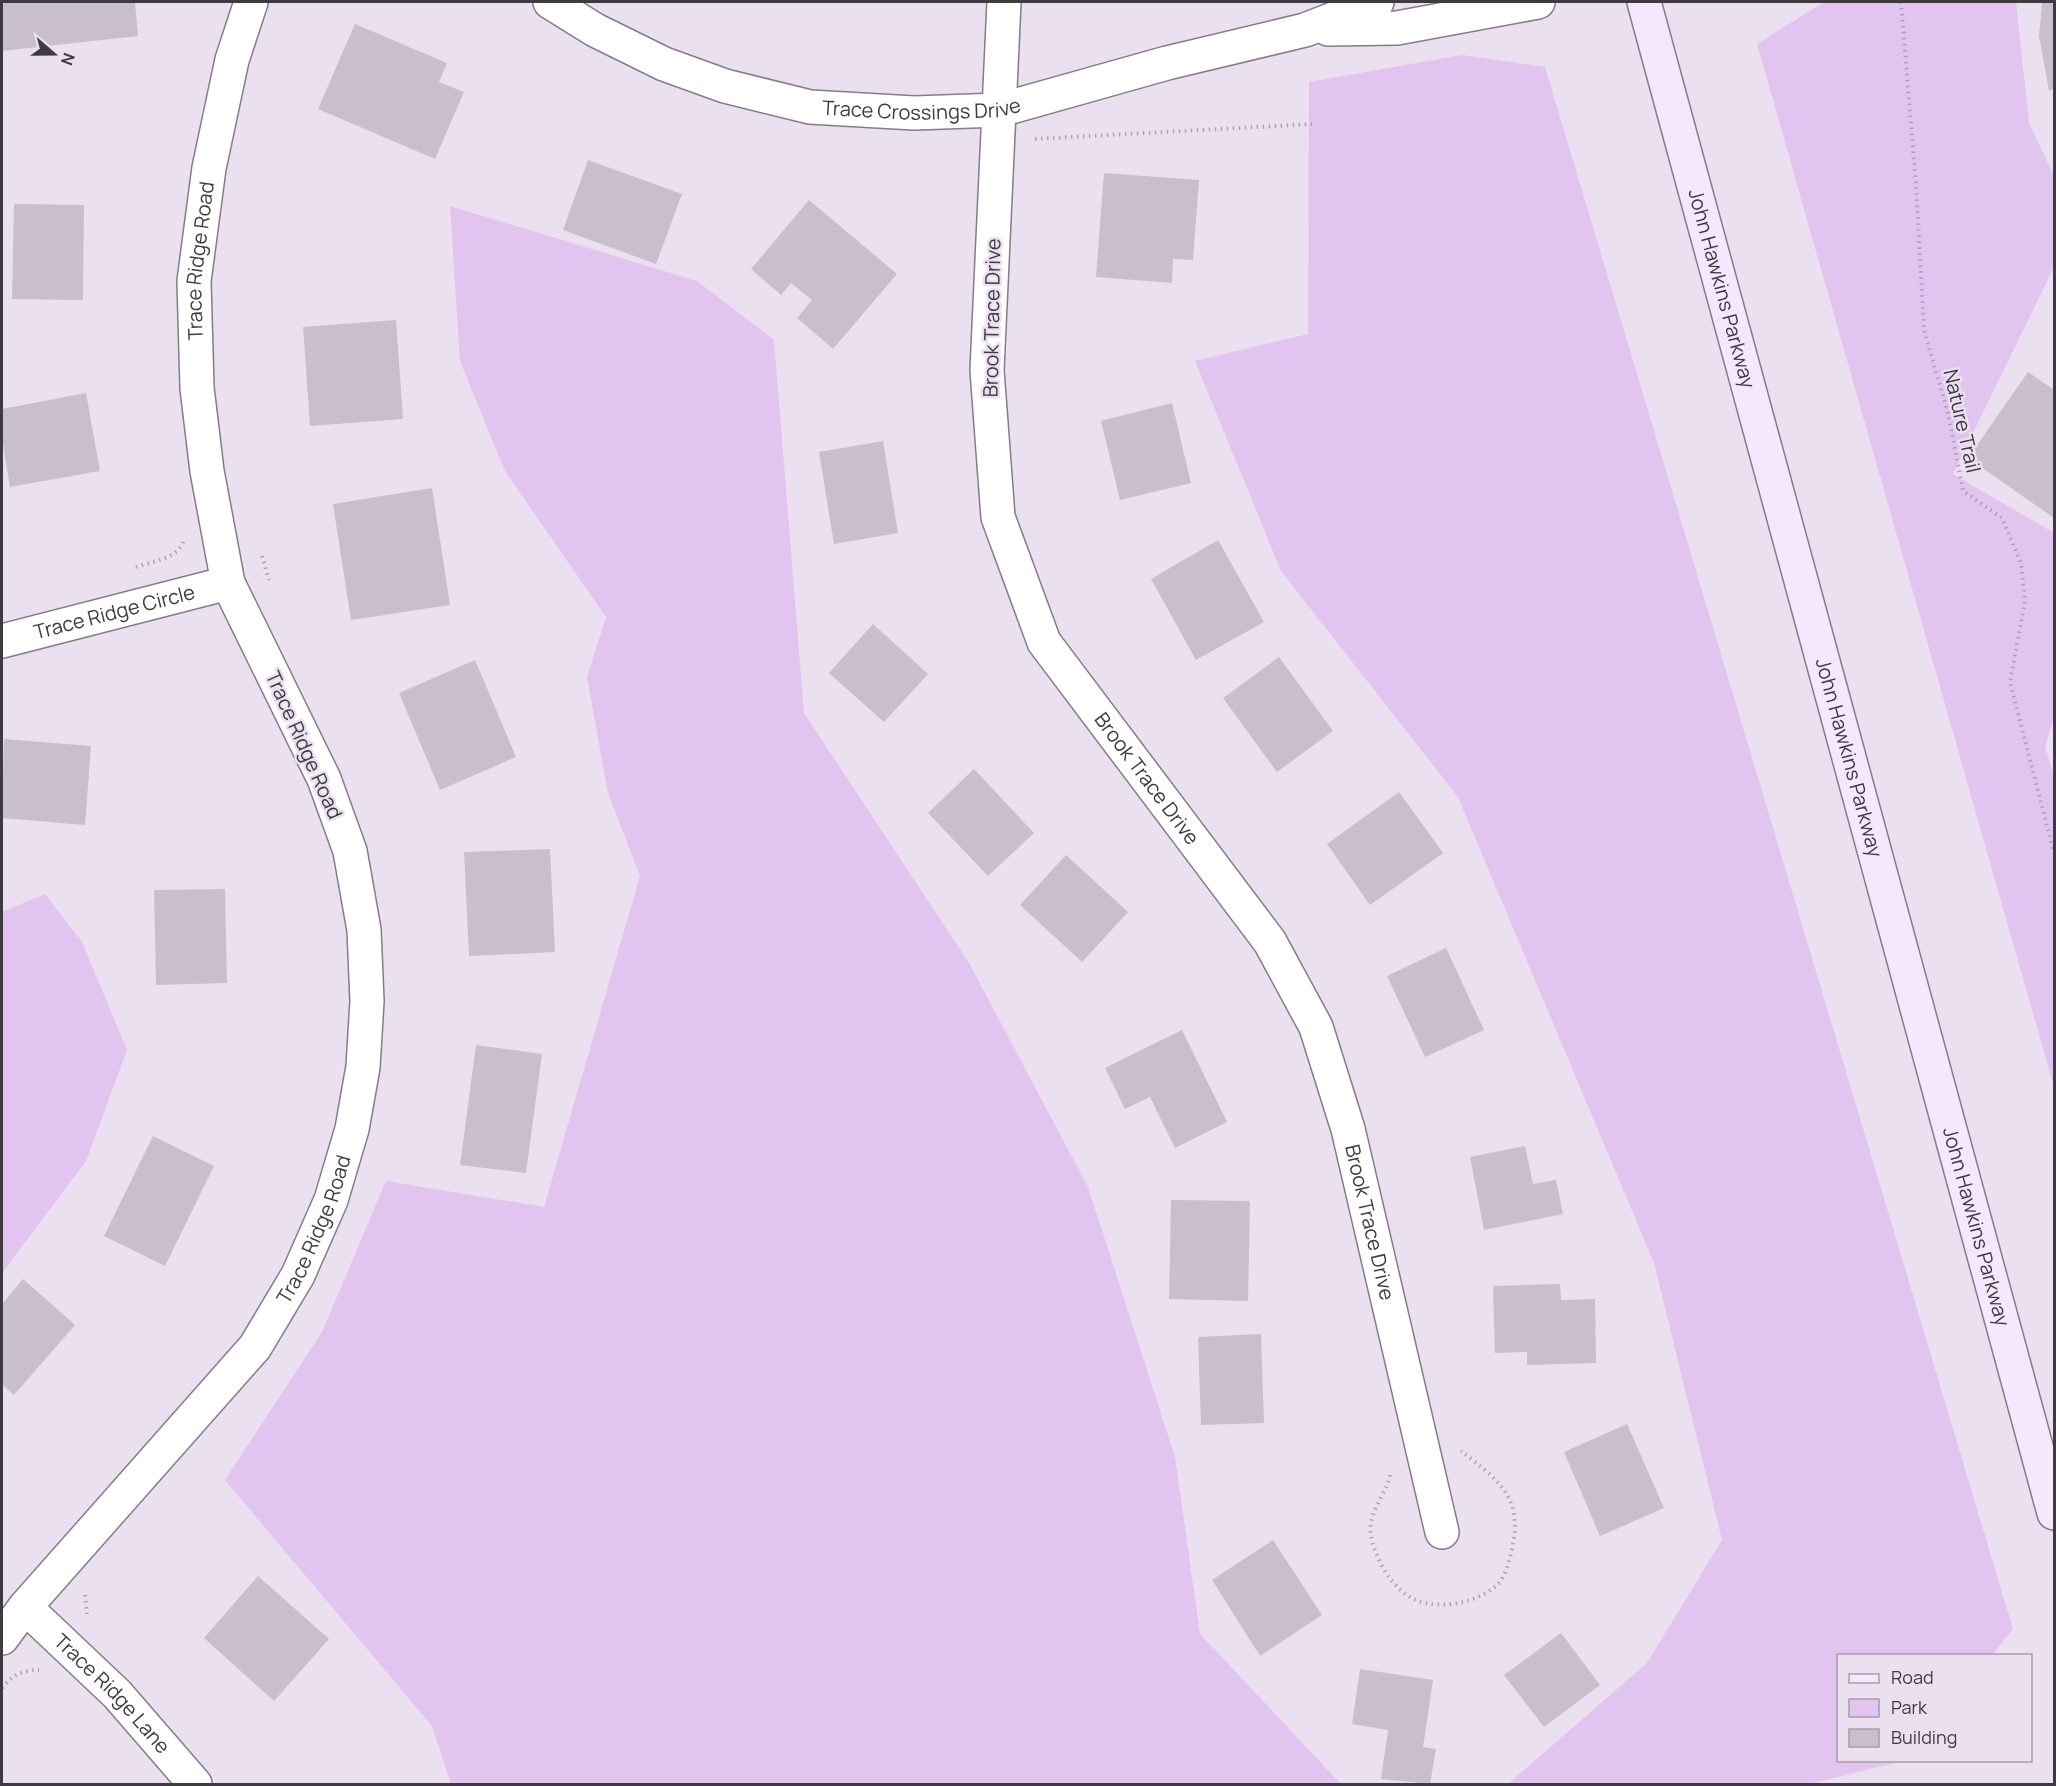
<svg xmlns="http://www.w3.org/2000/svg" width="2056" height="1786" font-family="Manrope,sans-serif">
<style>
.green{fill:#e1c4ef}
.building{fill:#c9bece}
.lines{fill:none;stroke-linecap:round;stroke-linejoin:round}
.minor-casing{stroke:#857b8a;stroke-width:36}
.secondary-casing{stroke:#857b8a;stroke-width:36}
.path{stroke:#aca3b0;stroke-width:4;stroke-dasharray:1.5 4.5;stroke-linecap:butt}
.minor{stroke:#fff;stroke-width:33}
.secondary{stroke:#f6e6fe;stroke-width:33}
.labels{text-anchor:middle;stroke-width:5;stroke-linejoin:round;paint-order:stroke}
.street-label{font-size:20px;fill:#3f3a41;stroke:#ebe0f0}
</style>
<rect width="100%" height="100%" fill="#ebe0f0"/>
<g class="green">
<polygon points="1824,2 2016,2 2029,123 2054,176 2054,267 1953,474 2054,533 2054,718 2045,747 2054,776 2054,1087 1757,44"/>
<polygon points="1462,55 1545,67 2013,1629 1992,1655 1838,1656 1838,1760 1902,1761 1809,1784 1508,1784 1647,1663 1722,1540 1654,1263 1458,797 1281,571 1195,361 1308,334 1309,82"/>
<polygon points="450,206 697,281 774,340 804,713 969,963 1088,1187 1175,1457 1200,1634 1341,1784 451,1784 432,1726 225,1480 322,1332 386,1181 544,1207 640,876 608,793 587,677 606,617 505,471 460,361"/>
<polygon points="45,894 82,942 127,1050 86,1161 2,1273 2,912"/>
</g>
<g class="building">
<polygon points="2,2 135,2 138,36 2,51"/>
<polygon points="2042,2 2054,2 2054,88 2049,91 2039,36"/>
<polygon points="355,24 447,63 439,82 464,92 435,159 318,109"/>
<polygon points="588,160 682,194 656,264 563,230"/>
<polygon points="1104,173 1199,180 1193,260 1173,259 1172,283 1096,277"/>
<polygon points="809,200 897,274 833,349 797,318 812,300 791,283 781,295 751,269"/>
<polygon points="14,204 84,205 83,300 12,299"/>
<polygon points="396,320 403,419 310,426 303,327"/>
<polygon points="2028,372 2054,390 2054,518 1968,458"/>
<polygon points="86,393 100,471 10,487 2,438 2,409"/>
<polygon points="1172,403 1191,483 1120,500 1101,421"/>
<polygon points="883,441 898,533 834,544 819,452"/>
<polygon points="432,488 450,605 351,620 333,504"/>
<polygon points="1218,540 1264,622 1196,660 1151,579"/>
<polygon points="873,624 928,674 884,722 829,673"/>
<polygon points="1279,657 1333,731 1277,772 1223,698"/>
<polygon points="475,660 516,757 440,790 399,693"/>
<polygon points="4,739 91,746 85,825 2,818"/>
<polygon points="974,769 1034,833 988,876 928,813"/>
<polygon points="1399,792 1443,853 1370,905 1327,844"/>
<polygon points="550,849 555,952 469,956 464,852"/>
<polygon points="1066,855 1128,912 1082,962 1020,905"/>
<polygon points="225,889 227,983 156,985 154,890"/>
<polygon points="1446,948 1484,1030 1425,1057 1387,976"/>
<polygon points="1182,1030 1227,1122 1175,1148 1150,1097 1125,1109 1105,1068"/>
<polygon points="476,1045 542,1054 526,1173 460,1165"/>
<polygon points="153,1136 214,1166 165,1266 104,1236"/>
<polygon points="1525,1146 1533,1184 1556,1180 1563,1214 1484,1230 1470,1157"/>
<polygon points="1171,1200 1250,1201 1248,1301 1169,1299"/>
<polygon points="23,1279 75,1325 14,1395 2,1384 2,1304"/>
<polygon points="1560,1284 1561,1300 1595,1299 1596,1363 1527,1365 1527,1352 1495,1353 1493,1286"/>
<polygon points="1261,1334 1264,1423 1201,1425 1198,1337"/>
<polygon points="1627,1424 1664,1508 1600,1536 1564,1452"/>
<polygon points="1273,1540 1322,1615 1260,1656 1212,1580"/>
<polygon points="258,1576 329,1639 274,1701 204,1638"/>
<polygon points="1561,1633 1600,1685 1544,1727 1504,1675"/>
<polygon points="1360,1669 1433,1680 1423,1747 1436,1749 1430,1784 1381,1779 1388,1730 1352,1724"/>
</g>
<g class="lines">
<defs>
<g id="minor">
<path id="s1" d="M 550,2 L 595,30 L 664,64 L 725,86 L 810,107 L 914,113 L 1000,110 L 1167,63 L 1305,30 L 1377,2"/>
<path id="s2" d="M 1004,2 L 987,370 L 998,517 L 1044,642 L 1270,942 L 1316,1027 L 1348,1129 L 1442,1532"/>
<polyline points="1328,29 1397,28 1538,2"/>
<path id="s3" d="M 2,641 L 228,583"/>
<path id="s4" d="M 25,1607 L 117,1694 L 195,1784"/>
<path id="s5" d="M 2,1638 L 25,1607 L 255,1347 L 298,1275 L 331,1200 L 352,1129 L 363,1067 L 367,1001 L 364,930 L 350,851 L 324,779 L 228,583 L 207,471 L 197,388 L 194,281 L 209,168 L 232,60 L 251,2"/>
</g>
<g id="secondary">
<path id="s6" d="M 1644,2 L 2054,1513"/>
</g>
</defs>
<use href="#minor" class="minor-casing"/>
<use href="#secondary" class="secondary-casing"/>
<g class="path">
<polyline points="1901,2 1916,184 1924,330 1948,413 1963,491 2002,518 2021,563 2025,601 2010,682 2054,853"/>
<polyline points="1035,139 1313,124"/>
<polyline points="262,556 269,580"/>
<path d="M 136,567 C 151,562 177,559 183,542"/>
<path d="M 1390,1475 C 1386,1496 1367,1512 1371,1535 C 1374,1555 1388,1581 1404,1593 C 1429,1613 1475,1605 1497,1585 C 1506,1577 1511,1555 1513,1543 C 1516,1530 1516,1516 1511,1503 C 1503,1482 1478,1464 1461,1451"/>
<polyline points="85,1595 87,1614"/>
<path d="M 2,1688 C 13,1675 21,1670 39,1670"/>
</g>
<use href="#minor" class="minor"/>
<use href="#secondary" class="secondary"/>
</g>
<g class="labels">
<g class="street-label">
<text dy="7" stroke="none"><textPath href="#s1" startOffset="394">Trace Crossings Drive</textPath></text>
<text dy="7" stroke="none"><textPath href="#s5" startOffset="1526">Trace Ridge Road</textPath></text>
<text dy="7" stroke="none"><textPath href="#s6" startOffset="297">John Hawkins Parkway</textPath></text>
<text transform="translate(992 318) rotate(-89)" y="7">Brook Trace Drive</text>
<text transform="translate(1962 421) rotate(77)" y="7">Nature Trail</text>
<text dy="7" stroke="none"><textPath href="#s3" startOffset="116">Trace Ridge Circle</textPath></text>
<text transform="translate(304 745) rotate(66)" y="7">Trace Ridge Road</text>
<text dy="7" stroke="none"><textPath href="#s6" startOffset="783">John Hawkins Parkway</textPath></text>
<text dy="7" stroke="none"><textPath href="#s2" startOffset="820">Brook Trace Drive</textPath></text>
<text dy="7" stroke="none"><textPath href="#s2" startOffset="1324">Brook Trace Drive</textPath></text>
<text dy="7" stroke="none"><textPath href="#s6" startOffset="1269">John Hawkins Parkway</textPath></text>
<text dy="7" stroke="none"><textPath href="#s5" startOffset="518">Trace Ridge Road</textPath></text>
<text dy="7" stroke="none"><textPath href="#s4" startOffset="123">Trace Ridge Lane</textPath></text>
</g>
</g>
<rect width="2056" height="1786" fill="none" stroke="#3f3a41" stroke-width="6"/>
<rect x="1837" y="1654" width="195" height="108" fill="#ebe0f0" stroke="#a69eaa" stroke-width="1.5"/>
<rect x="1849" y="1674" width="30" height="9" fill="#f6e6fe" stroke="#a69eaa" stroke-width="1.5"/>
<text x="1891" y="1684" font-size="18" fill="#3f3a41">Road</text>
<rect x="1849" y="1699" width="30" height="18" fill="#e1c4ef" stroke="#a69eaa" stroke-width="1.5"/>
<text x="1891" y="1714" font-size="18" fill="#3f3a41">Park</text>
<rect x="1849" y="1729" width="30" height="18" fill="#c9bece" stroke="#a69eaa" stroke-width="1.5"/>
<text x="1891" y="1744" font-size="18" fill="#3f3a41">Building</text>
<g transform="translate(54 54) rotate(110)" stroke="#ebe0f0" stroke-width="4.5" paint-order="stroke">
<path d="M0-4.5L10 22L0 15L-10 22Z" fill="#3f3a41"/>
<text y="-9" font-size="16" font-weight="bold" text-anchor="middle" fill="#3f3a41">N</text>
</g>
</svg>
